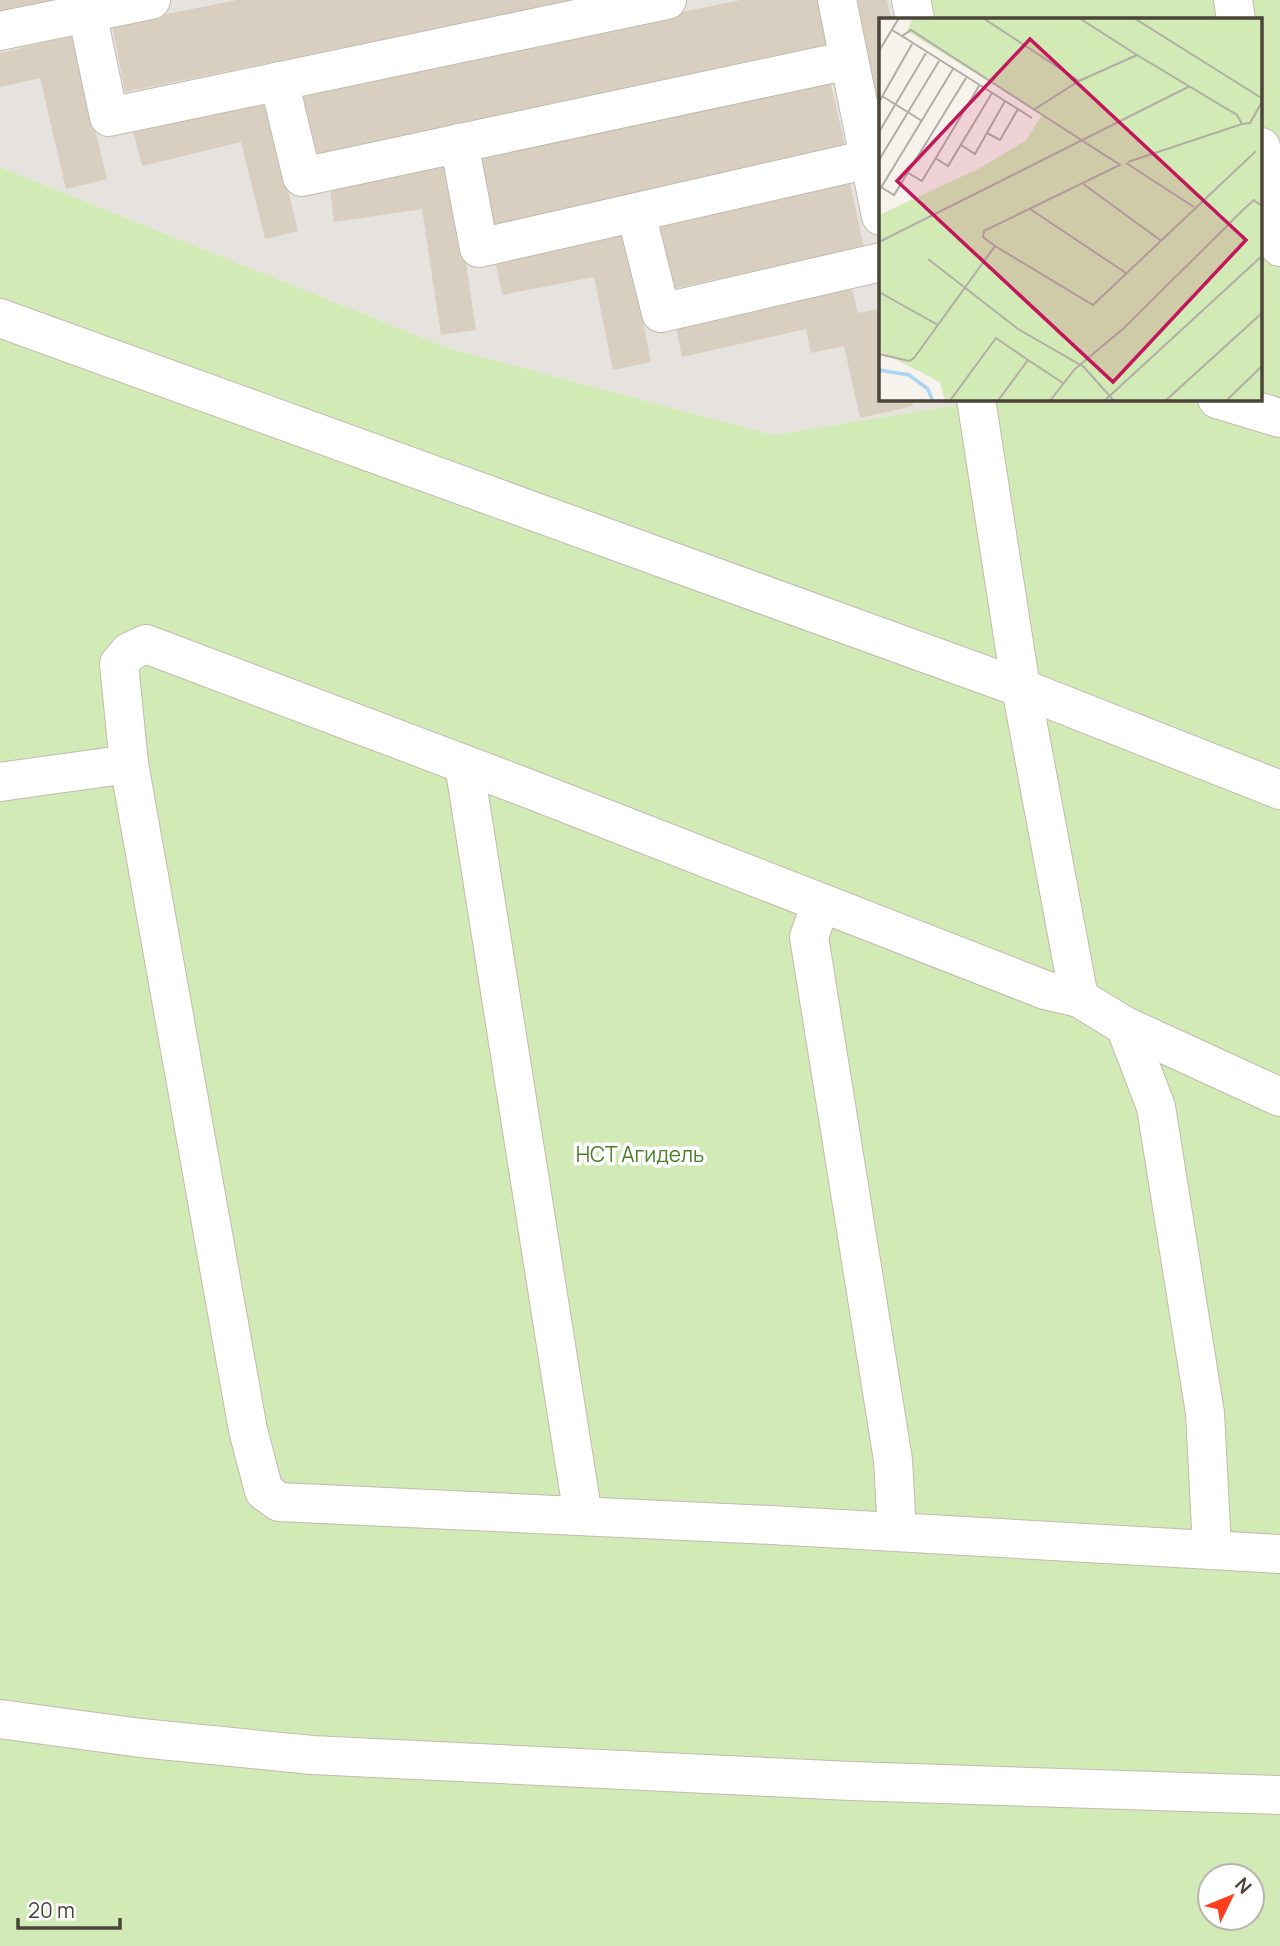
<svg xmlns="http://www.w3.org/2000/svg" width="1280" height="1946" font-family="Manrope,sans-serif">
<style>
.industrial{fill:#e6e2dd}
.green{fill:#d2eab5;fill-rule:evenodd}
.building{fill:#d8cfc1}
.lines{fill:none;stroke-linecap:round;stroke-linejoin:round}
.minor-casing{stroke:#c2bbae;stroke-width:40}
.minor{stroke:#fff;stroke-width:38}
.labels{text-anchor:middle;stroke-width:7;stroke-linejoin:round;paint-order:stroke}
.park-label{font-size:21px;fill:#4a7f2a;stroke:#fff}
.inset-river{fill:none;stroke:#a9d4f2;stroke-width:3.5}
.inset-road{fill:none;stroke:#b2ada4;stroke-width:2}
.view{fill:#c2185b;fill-opacity:0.15;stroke:#c2185b;stroke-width:3.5}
.inset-edge{fill:none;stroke:#4b4439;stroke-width:3.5}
</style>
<rect width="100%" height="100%" fill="#f6f3ec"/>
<polygon class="industrial" points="0,0 892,0 895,19 881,19 881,399 970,399 971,403 773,435 448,348 0,167"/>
<path class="green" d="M 892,0 L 1280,0 L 1280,1946 L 0,1946 L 0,167 L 448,348 L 773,435 L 970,403 L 970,399 L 1261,399 L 1261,19 L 895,19 ZM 1210,1876 L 1252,1876 L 1252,1918 L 1210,1918 Z"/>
<g class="building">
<polygon points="0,0 78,0 0,17"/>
<polygon points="237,0 576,0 576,1 125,92 112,25"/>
<polygon points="741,0 819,0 829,53 315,156 301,89"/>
<polygon points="852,0 887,0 891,19 881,19 881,136"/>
<polygon points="72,36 107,179 66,189 40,78 0,87 0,53"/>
<polygon points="830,80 846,150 491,229 476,159"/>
<polygon points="265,98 298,231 265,239 241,142 142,166 133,131"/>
<polygon points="451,163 476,330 441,335 422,209 334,222 329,181"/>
<polygon points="850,183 864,248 671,289 657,225"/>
<polygon points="625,233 651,362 613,370 594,277 502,295 495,258"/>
<polygon points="851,284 858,313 877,309 881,327 881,399 911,399 913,406 860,418 844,346 811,353 806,329 682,357 675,323"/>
</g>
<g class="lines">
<defs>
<g id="minor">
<polyline points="837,0 881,216"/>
<polyline points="911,0 915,19"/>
<polyline points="1233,0 1236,19"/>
<polyline points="87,13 109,117 667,0"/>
<polyline points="0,31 151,0"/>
<polyline points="279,81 302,177 849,60"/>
<polyline points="459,143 479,248 869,159"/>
<polyline points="1261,147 1280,247"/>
<polyline points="636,213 661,313 881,262"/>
<polyline points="0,318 1021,688 1280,790"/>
<polyline points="1217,399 1280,418"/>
<polyline points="129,764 248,1430 264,1491 279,1502 771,1525 1280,1554"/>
<polyline points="464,764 583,1516"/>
<polyline points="0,782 129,764 119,664 129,652 146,644 519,785 1045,990 1079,998 1021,688 976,399"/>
<polyline points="821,903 809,937 893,1460 897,1532"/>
<polyline points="1079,998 1125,1026 1156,1107 1205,1413 1212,1548"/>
<polyline points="1125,1026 1280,1097"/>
<polyline points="0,1719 141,1738 312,1755 851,1781 1280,1795"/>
</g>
</defs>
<use href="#minor" class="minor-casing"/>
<use href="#minor" class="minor"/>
</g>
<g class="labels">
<g class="park-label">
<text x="640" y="1162">НСТ Агидель</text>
</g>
</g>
<g transform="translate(879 18)">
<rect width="383" height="383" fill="#f6f3ec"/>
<path d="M 34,0 L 383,0 L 383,383 L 66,383 L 61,364 L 0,333 L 0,197 L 103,149 L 147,122 L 163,97 L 28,13 Z" fill="#d2eab5"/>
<path class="inset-river" d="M 0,352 L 30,357 L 49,371 L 54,384"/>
<path class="inset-road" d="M 104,0 L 200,63M 255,0 L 384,81M 23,18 L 153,100M 0,33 L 20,0M 258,37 L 358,97 L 363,106 L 371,105 L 384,82M 3,78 L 43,103M 0,84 L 33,26M 156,91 L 200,63 L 258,37 L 200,0M 0,114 L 47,35M 108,115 L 121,122 L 139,91M 82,127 L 96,136 L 126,83M 56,140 L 69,148 L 113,75M 0,142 L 60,43M 249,144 L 363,106M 247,145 L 315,189M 29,155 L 43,163 L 100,68M 203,165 L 281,222M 2,169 L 15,177 L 87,60M 0,173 L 74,51M 151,191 L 247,255M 0,224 L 311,68M 116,228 L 214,287 L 377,133M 49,241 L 139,311 L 205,349 L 236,384M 0,274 L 59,307M 0,336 L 30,343 L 35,340 L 116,228 L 104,219 L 105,213 L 241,147 L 32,12 L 23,18 L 13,12M 70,384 L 117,320 L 149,342M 118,384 L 149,342 L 184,365M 170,384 L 196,351 L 245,310 L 365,191 L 375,182 L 384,189M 224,384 L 384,237M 285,384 L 384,294M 346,384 L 384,347"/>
<path class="view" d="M 151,21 L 367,222 L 234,364 L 18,163 Z"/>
<rect width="383" height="383" class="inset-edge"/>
</g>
<g transform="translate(1231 1897) rotate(47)"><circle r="33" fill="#ffffff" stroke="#b7b4b0" stroke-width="2"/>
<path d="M0-5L12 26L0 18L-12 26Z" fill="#fc3f1d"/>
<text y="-10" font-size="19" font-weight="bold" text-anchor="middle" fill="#4b4439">N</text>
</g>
<path d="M18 1918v10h102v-10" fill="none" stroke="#4b4439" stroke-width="3.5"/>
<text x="28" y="1918" font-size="21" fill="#4b4439" stroke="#ffffff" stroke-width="5" paint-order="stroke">20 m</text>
</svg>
